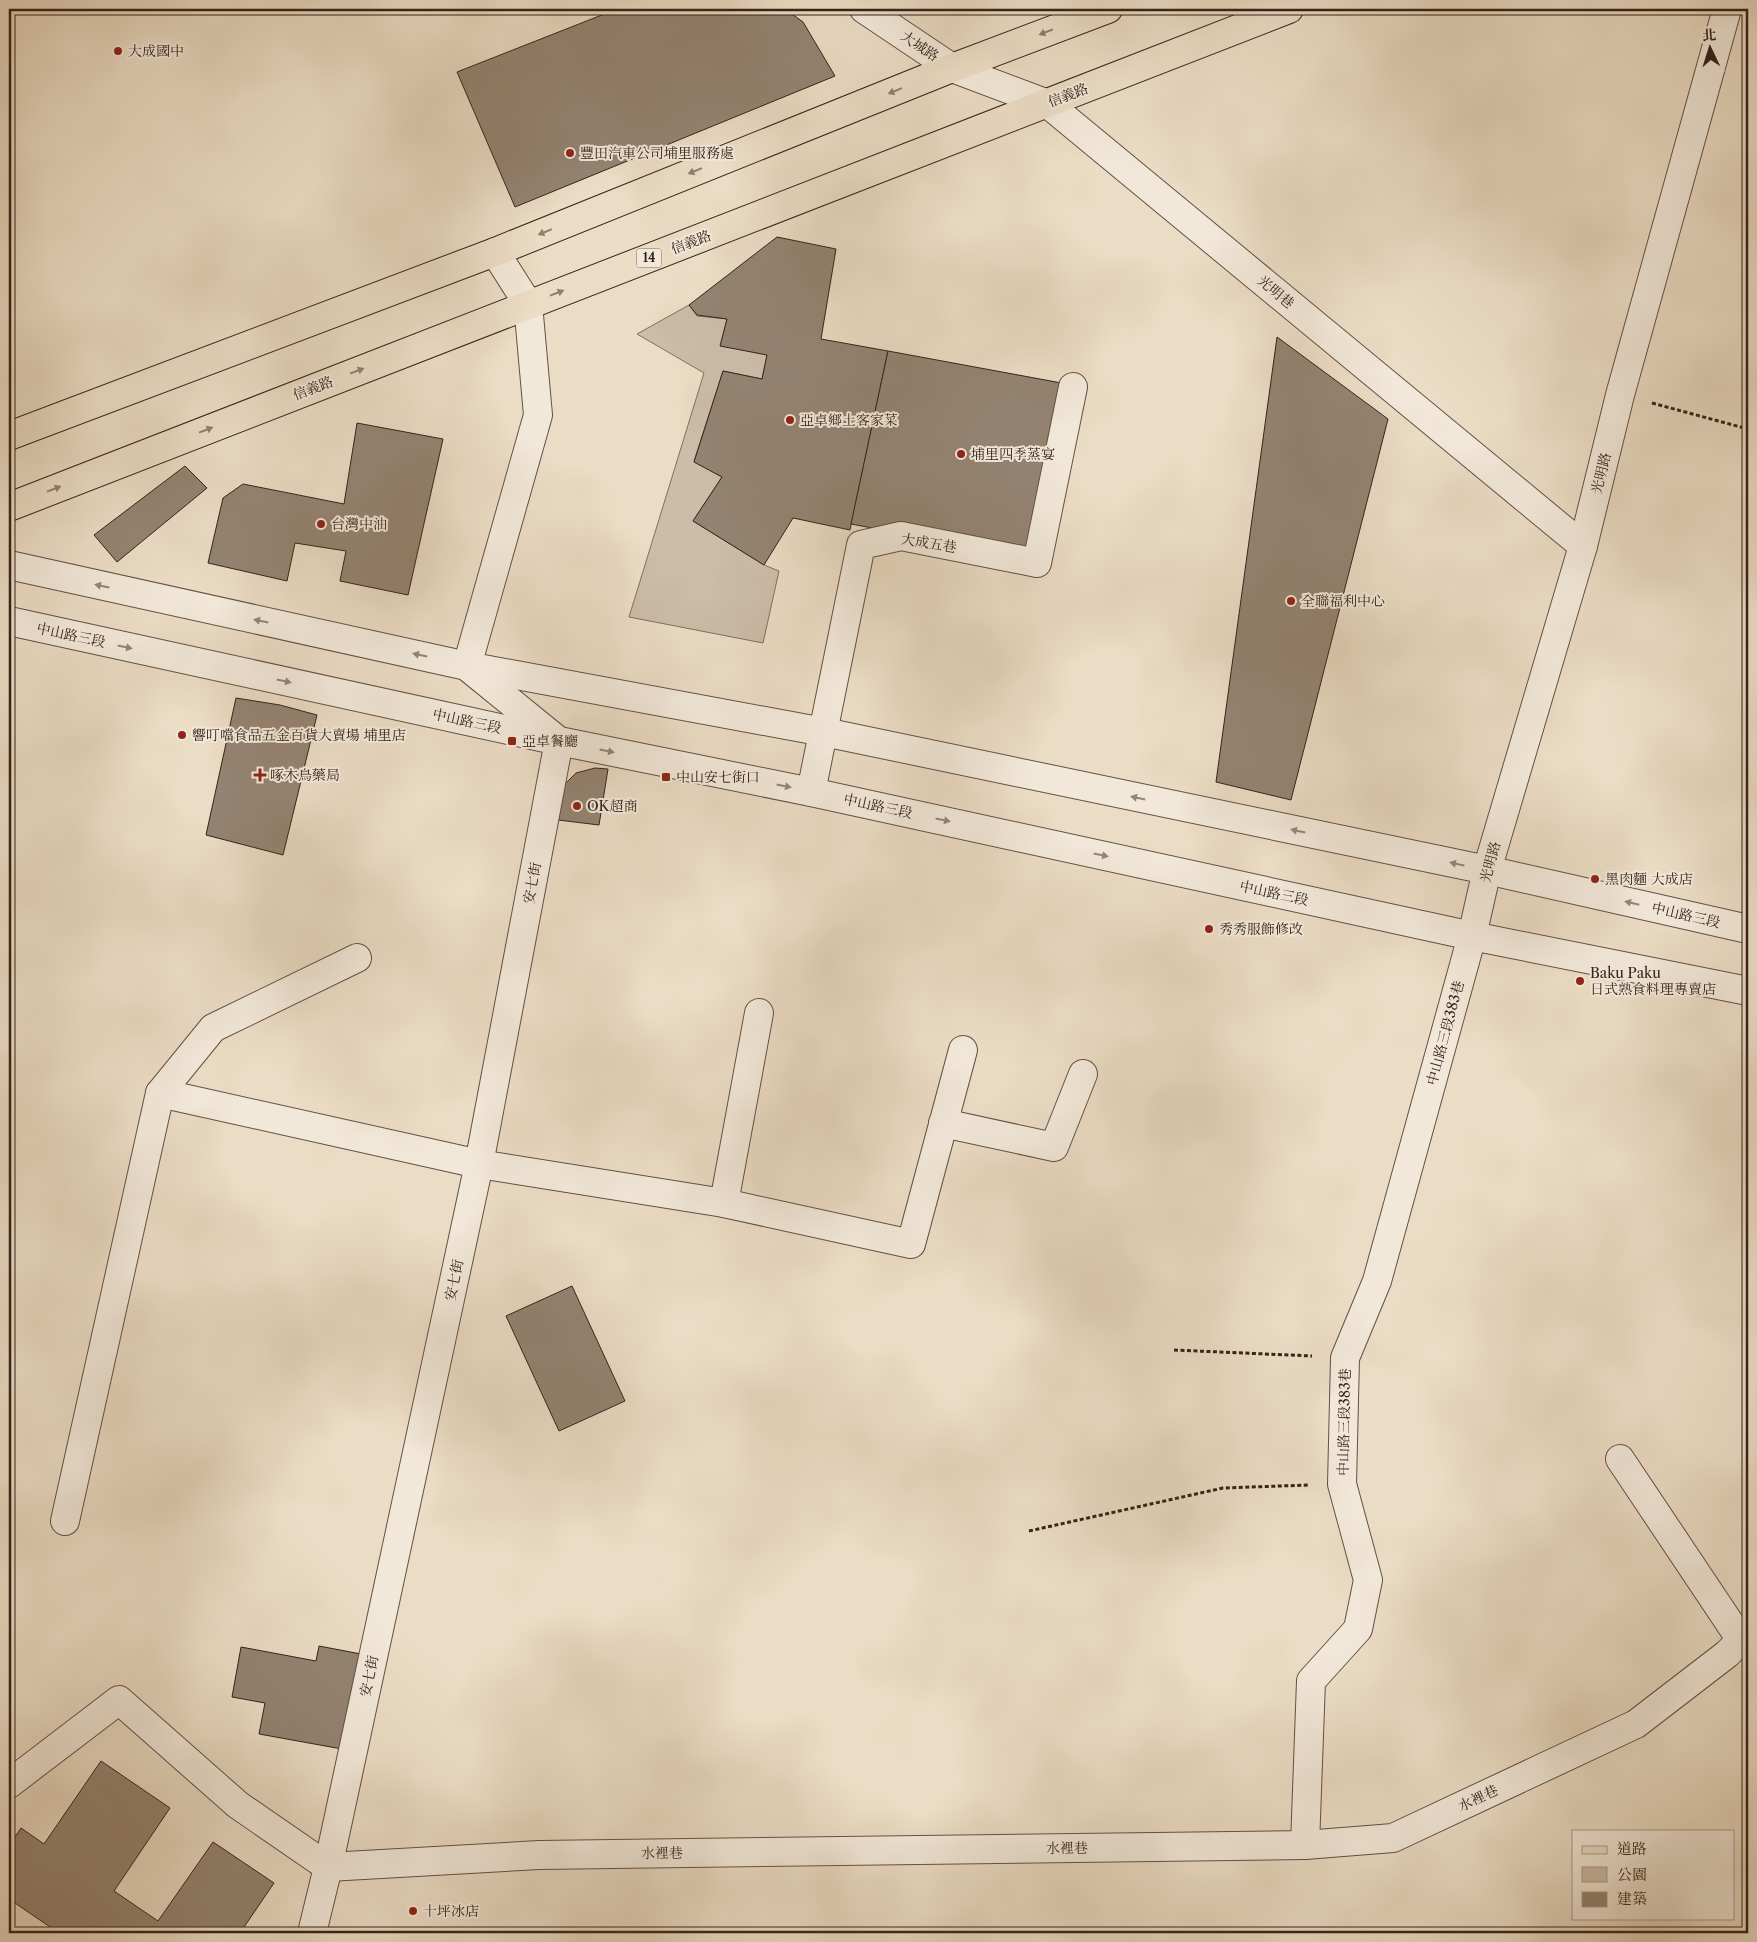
<svg xmlns="http://www.w3.org/2000/svg" width="1757" height="1942" font-family="'Libre Caslon Text','Noto Serif TC',serif">
<style>
.green{fill:#ccbca8;stroke:#806f60}
.building{fill:#948372;stroke:#352219}
.lines{fill:none;stroke-linecap:round;stroke-linejoin:round}
.minor-casing{stroke:#625044;stroke-width:30}
.major-casing{stroke:#352219;stroke-width:30}
.path{stroke:#352219;stroke-width:3;stroke-dasharray:4 2.5;stroke-linecap:butt}
.minor{stroke:#f2e8d9;stroke-width:28}
.major{stroke:#ebdcc5;stroke-width:28}
.oneway{fill:#907f6f}
.oneway2{fill:#948579}
.poi-dot{fill:#8f2418;stroke:#f2e8d9;stroke-width:2}
.labels{text-anchor:middle;stroke-width:4;stroke-linejoin:round;paint-order:stroke}
.shield{fill:#f2e8d9;stroke:#6e5d53;stroke-width:1}
.shield-label{font-size:12px;font-weight:bold;fill:#352219}
.street-label{font-size:14px;fill:#352219;stroke:#f2e8d9}
.poi-label{font-size:14px;fill:#352219;stroke:#f2e8d9;text-anchor:start}
</style>
<rect width="100%" height="100%" fill="#ebdcc5"/>
<filter id="stains"><feTurbulence type="fractalNoise" baseFrequency=".004" numOctaves="4"/><feColorMatrix values="0 0 0 0 .2 0 0 0 0 .09 0 0 0 0 .02 0 0 0 .5 -.17"/></filter>
<radialGradient id="worn" r=".72"><stop offset=".6" stop-color="#630" stop-opacity="0"/><stop offset="1" stop-color="#630" stop-opacity=".3"/></radialGradient>
<polygon class="green" points="689,305 697,316 727,319 721,343 767,355 762,379 723,371 694,461 722,477 693,521 764,565 779,571 763,643 629,617 704,373 637,334"/>
<g class="building">
<polygon points="617,9 785,9 803,22 835,76 515,207 457,72"/>
<polygon points="777,237 836,249 821,339 888,351 850,530 793,518 764,565 693,521 722,477 694,462 723,371 762,379 767,355 720,346 727,319 697,315 689,305"/>
<polygon points="1277,337 1388,419 1291,800 1216,782"/>
<polygon points="888,351 1067,384 1038,559 851,524"/>
<polygon points="357,423 443,439 408,595 340,581 346,551 295,543 287,581 208,563 223,498 243,484 344,504"/>
<polygon points="185,466 207,488 117,562 94,535"/>
<polygon points="236,698 280,705 317,715 283,855 206,835"/>
<polygon points="595,768 608,769 599,825 550,819 556,793 576,773"/>
<polygon points="572,1286 625,1401 559,1431 506,1316"/>
<polygon points="319,1646 361,1654 342,1749 259,1734 265,1703 232,1697 241,1647 316,1661"/>
<polygon points="101,1761 170,1808 114,1891 158,1921 213,1842 274,1883 240,1933 59,1933 9,1899 9,1846 21,1828 44,1844"/>
</g>
<g class="lines">
<defs>
<g id="minor">
<polyline points="864,9 952,68 1048,104 1583,546"/>
<polyline points="9,565 467,666 824,732 1487,870 1748,929"/>
<polyline points="9,621 559,741 811,792 1472,936 1748,991"/>
<polyline points="467,666 538,415 528,304 495,252"/>
<polyline points="470,669 555,738"/>
<polyline points="811,792 861,545 901,536 1037,563 1073,387"/>
<polyline points="160,1093 479,1164 724,1203 911,1244 963,1050"/>
<polyline points="943,1123 1054,1147 1083,1074"/>
<polyline points="724,1203 759,1013"/>
<polyline points="1620,1459 1741,1640"/>
<polyline points="65,1521 160,1093 213,1028 357,958"/>
<polyline points="9,1784 119,1700 238,1805 328,1867 539,1855 1305,1845 1393,1838 1636,1724 1727,1654 1748,1633"/>
<polyline points="1305,1845 1311,1681 1358,1629 1368,1580 1342,1484 1345,1358 1377,1281 1472,936 1487,870 1583,546 1620,395 1727,9"/>
<polyline points="312,1933 328,1867 479,1164 559,741"/>
</g>
<g id="major">
<polyline points="9,436 495,252 952,68 1108,9"/>
<polyline points="9,507 1289,9"/>
</g>
</defs>
<use href="#minor" class="minor-casing"/>
<use href="#major" class="major-casing"/>
<g class="path">
<polyline points="1652,403 1748,429"/>
<polyline points="1174,1350 1312,1356"/>
<polyline points="1029,1531 1223,1488 1309,1485"/>
</g>
<use href="#minor" class="minor"/>
<use href="#major" class="major"/>
</g>
<defs><path id="oneway-solid" d="M-6-.8H1V-3.2L6.5 0L1 3.2V.8H-6Z" transform="scale(1.25)"/></defs>
<g class="oneway">
<use href="#oneway-solid" transform="translate(1046 32) rotate(159)"/>
<use href="#oneway-solid" transform="translate(895 91) rotate(158)"/>
<use href="#oneway-solid" transform="translate(695 171) rotate(158)"/>
<use href="#oneway-solid" transform="translate(545 232) rotate(158)"/>
<use href="#oneway-solid" transform="translate(557 293) rotate(-21)"/>
<use href="#oneway-solid" transform="translate(357 371) rotate(-21)"/>
<use href="#oneway-solid" transform="translate(206 430) rotate(-21)"/>
<use href="#oneway-solid" transform="translate(54 489) rotate(-21)"/>
</g>
<g class="oneway2">
<use href="#oneway-solid" transform="translate(102 586) rotate(-168)"/>
<use href="#oneway-solid" transform="translate(261 621) rotate(-168)"/>
<use href="#oneway-solid" transform="translate(125 647) rotate(12)"/>
<use href="#oneway-solid" transform="translate(420 655) rotate(-168)"/>
<use href="#oneway-solid" transform="translate(284 681) rotate(12)"/>
<use href="#oneway-solid" transform="translate(607 751) rotate(11)"/>
<use href="#oneway-solid" transform="translate(784 786) rotate(11)"/>
<use href="#oneway-solid" transform="translate(1138 798) rotate(-168)"/>
<use href="#oneway-solid" transform="translate(943 820) rotate(12)"/>
<use href="#oneway-solid" transform="translate(1298 831) rotate(-168)"/>
<use href="#oneway-solid" transform="translate(1101 855) rotate(12)"/>
<use href="#oneway-solid" transform="translate(1457 864) rotate(-168)"/>
<use href="#oneway-solid" transform="translate(1632 903) rotate(-167)"/>
</g>
<g class="poi-dot">
<circle cx="118" cy="51" r="5"/>
<circle cx="570" cy="153" r="5"/>
<circle cx="790" cy="420" r="5"/>
<circle cx="961" cy="454" r="5"/>
<circle cx="321" cy="524" r="5"/>
<circle cx="1291" cy="601" r="5"/>
<circle cx="182" cy="735" r="5"/>
<rect x="507" y="736" width="10" height="10" rx="2.5"/>
<path d="M257.5 767.5h5v5h5v5h-5v5h-5v-5h-5v-5h5z"/>
<rect x="661" y="772" width="10" height="10" rx="2.5"/>
<circle cx="577" cy="806" r="5"/>
<circle cx="1595" cy="879" r="5"/>
<circle cx="1209" cy="929" r="5"/>
<circle cx="1580" cy="981" r="5"/>
<circle cx="413" cy="1911" r="5"/>
</g>
<g class="labels">
<rect class="shield" x="636.5" y="248.5" width="25" height="19" rx="4"/>
<g class="shield-label">
<text x="649" y="262">14</text>
</g>
<g class="street-label">
<text transform="translate(920 46) rotate(34)" y="5">大城路</text>
<text transform="translate(1068 95) rotate(-21)" y="5">信義路</text>
<text transform="translate(691 242) rotate(-21)" y="5">信義路</text>
<text transform="translate(1276 292) rotate(40)" y="5">光明巷</text>
<text transform="translate(313 388) rotate(-21)" y="5">信義路</text>
<text transform="translate(1601 473) rotate(-76)" y="5">光明路</text>
<text transform="translate(929 543) rotate(9)" y="5">大成五巷</text>
<text transform="translate(71 635) rotate(12)" y="5">中山路三段</text>
<text transform="translate(467 721) rotate(12)" y="5">中山路三段</text>
<text transform="translate(878 806) rotate(12)" y="5">中山路三段</text>
<text transform="translate(1490 862) rotate(-75)" y="5">光明路</text>
<text transform="translate(532 883) rotate(-79)" y="5">安七街</text>
<text transform="translate(1274 893) rotate(12)" y="5">中山路三段</text>
<text transform="translate(1686 915) rotate(13)" y="5">中山路三段</text>
<text transform="translate(1445 1033) rotate(-75)" y="5">中山路三段383巷</text>
<text transform="translate(454 1280) rotate(-78)" y="5">安七街</text>
<text transform="translate(1344 1422) rotate(-89)" y="5">中山路三段383巷</text>
<text transform="translate(369 1676) rotate(-78)" y="5">安七街</text>
<text transform="translate(1478 1798) rotate(-25)" y="5">水裡巷</text>
<text transform="translate(1067 1848) rotate(-1)" y="5">水裡巷</text>
<text transform="translate(662 1853) rotate(-1)" y="5">水裡巷</text>
</g>
<g class="poi-label">
<text x="128" y="56">大成國中</text>
<text x="580" y="158">豐田汽車公司埔里服務處</text>
<text x="800" y="425">亞卓鄉土客家菜</text>
<text x="971" y="459">埔里四季蒸宴</text>
<text x="331" y="529">台灣中油</text>
<text x="1301" y="606">全聯福利中心</text>
<text x="192" y="740">響叮噹食品五金百貨大賣場 埔里店</text>
<text x="522" y="746">亞卓餐廳</text>
<text x="270" y="780">啄木鳥藥局</text>
<text x="676" y="782">中山安七街口</text>
<text x="587" y="811">OK超商</text>
<text x="1605" y="884">黑肉麵 大成店</text>
<text x="1219" y="934">秀秀服飾修改</text>
<text x="1590" y="978">Baku Paku<tspan x="1590" dy="16">日式熟食料理專賣店</tspan></text>
<text x="423" y="1916">十坪冰店</text>
</g>
</g>
<rect width="1757" height="1942" fill="none" stroke="#ebdcc5" stroke-width="30"/>
<rect x="10" y="10" width="1737" height="1922" fill="none" stroke="#352219" stroke-width="2.5"/>
<rect x="15" y="15" width="1727" height="1912" fill="none" stroke="#352219"/>
<rect x="1572" y="1830" width="162" height="90" fill="#f2e8d9" stroke="#a6998c"/>
<rect x="1582" y="1846" width="25" height="8" fill="#ebdcc5" stroke="#a6998c"/>
<text x="1617" y="1854" font-size="15" fill="#352219">道路</text>
<rect x="1582" y="1867" width="25" height="15" fill="#ccbca8" stroke="#a6998c"/>
<text x="1617" y="1880" font-size="15" fill="#352219">公園</text>
<rect x="1582" y="1892" width="25" height="15" fill="#948372" stroke="#a6998c"/>
<text x="1617" y="1904" font-size="15" fill="#352219">建築</text>
<g transform="translate(1710 48) rotate(356)" stroke="#f2e8d9" stroke-width="4" paint-order="stroke">
<path d="M0-4L9 19L0 12L-9 19Z" fill="#352219"/>
<text y="-8" font-size="14" font-weight="bold" text-anchor="middle" fill="#352219">北</text>
</g>
<rect width="100%" height="100%" filter="url(#stains)"/>
<rect width="100%" height="100%" fill="url(#worn)"/>
</svg>
